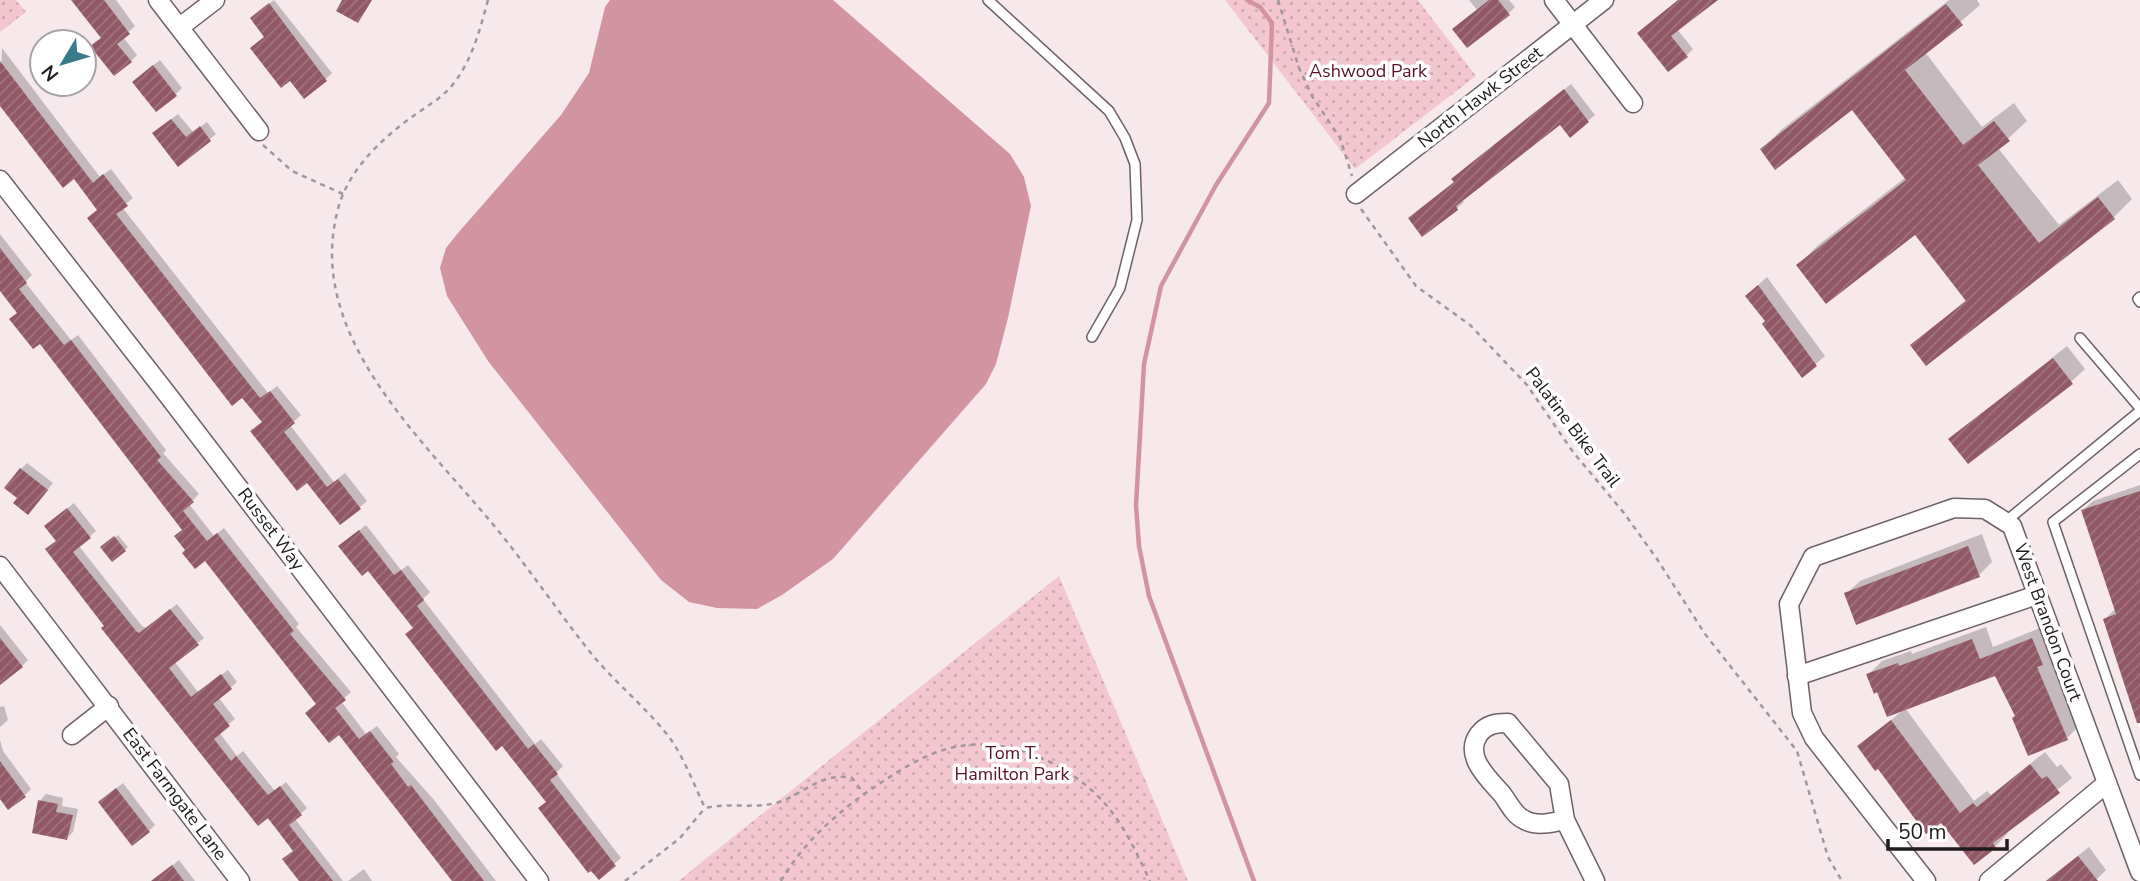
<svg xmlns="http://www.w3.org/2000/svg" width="2140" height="881" font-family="'Nunito Sans',sans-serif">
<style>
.park{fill:url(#park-dots)}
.water{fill:#d394a1}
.shadow{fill:#0003}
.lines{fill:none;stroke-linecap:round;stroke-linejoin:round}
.stream{stroke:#d394a1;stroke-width:4.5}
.building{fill:url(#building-hatch)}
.service-casing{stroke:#6d6163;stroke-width:12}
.minor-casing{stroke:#6d6163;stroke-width:21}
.path{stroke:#a19699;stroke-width:2.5;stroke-dasharray:5 5;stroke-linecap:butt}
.service{stroke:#fff;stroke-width:9}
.minor{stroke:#fff;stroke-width:18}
.labels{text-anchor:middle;stroke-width:7;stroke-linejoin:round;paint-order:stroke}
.park-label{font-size:18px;fill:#5a0e29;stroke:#fff}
.street-label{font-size:18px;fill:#201b1c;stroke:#fff}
</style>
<defs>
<pattern id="park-dots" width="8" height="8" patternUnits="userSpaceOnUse" patternTransform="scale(1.75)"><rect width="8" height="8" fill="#f3c7cf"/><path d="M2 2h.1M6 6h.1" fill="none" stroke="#d0aab1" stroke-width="1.8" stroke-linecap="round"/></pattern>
<pattern id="building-hatch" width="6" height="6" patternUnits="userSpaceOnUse" patternTransform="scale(1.75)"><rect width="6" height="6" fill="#925865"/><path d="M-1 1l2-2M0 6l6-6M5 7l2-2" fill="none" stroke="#9f767f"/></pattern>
</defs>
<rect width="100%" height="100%" fill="#f6e8eb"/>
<g class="park">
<polygon points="0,0 16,0 26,12 0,32"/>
<polygon points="1225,0 1418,0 1476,76 1355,169"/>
<polygon points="1059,576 1188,881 679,881 692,870"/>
</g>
<polygon class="water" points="610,0 833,0 1010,154 1024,177 1031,206 1008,318 996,364 986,384 833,559 782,595 757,609 717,608 689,602 661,580 488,361 447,296 440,268 446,248 458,233 561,115 589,73 605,7"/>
<g class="shadow">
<polygon points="73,0 116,0 135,26 123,37 137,55 131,61 102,37"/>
<polygon points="274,0 332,73 326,79 291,79 266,36 258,12"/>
<polygon points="1469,0 1509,0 1515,7 1508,14 1477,10"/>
<polygon points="1679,0 1715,0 1677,29 1693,49 1686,56 1639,33"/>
<polygon points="1949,0 1977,0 1980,5 1925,52 1982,127 2014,103 2027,121 1998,148 2059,225 2118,180 2132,199 2114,217 1912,345 1967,299 1916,232 1798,265 1817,246 1906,177 1852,108 1762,149 1781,130"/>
<polygon points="2,48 100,177 111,169 133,198 122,207 268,393 277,386 301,415 290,425 334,482 345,473 367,501 341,523 74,177 0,102"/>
<polygon points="160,60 182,88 176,94 141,75"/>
<polygon points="1571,84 1595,115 1570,135 1560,122 1461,199 1464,202 1457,208 1422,235 1460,172"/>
<polygon points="178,114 193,132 207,122 216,134 178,165 161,127"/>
<polygon points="0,234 32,275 25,282 71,340 78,335 166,450 163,453 199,494 189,504 214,536 224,528 299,624 296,627 351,692 341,701 366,734 377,726 399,754 396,757 434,800 496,881 454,881 0,288"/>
<polygon points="1767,277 1825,356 1802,376 1767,320 1756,287"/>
<polygon points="2067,346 2085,369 2071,382 1950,439"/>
<polygon points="27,463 53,483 34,507 19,498 21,469"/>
<polygon points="2140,485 2140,723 2105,619 2116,608 2083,510 2093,501"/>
<polygon points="74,503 96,531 79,546 142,626 146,628 177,604 204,638 174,661 198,692 228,670 237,682 219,698 235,719 219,732 237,756 243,751 275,791 286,782 307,808 295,819 343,881 301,881 295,850 127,657 48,549 58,540 52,520"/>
<polygon points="366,525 401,570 408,565 430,592 423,599 535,744 541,739 563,766 556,773 621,858 599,877 547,801 347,540"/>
<polygon points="1982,534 1992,562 1979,575 1846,594 1860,581"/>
<polygon points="118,535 128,547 125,550 105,545"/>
<polygon points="0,625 28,660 22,666 0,671"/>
<polygon points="2045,626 2055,650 2050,655 2080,725 2067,738 2016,716 1996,674 1905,708 1974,801 1987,791 1991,795 2045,752 2057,767 2061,764 2072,778 2006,831 2008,833 1995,847 1941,820 1859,746 1902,711 1878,690 1868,675 1882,661 1911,651 1912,654 1986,627 1993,647"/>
<polygon points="4,706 8,720 0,727 0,707"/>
<polygon points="0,740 3,751 31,789 25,795 0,796"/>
<polygon points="123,783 155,825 149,831 106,796"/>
<polygon points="46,794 63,798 62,806 78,809 73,832 67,838 40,801"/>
<polygon points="2089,847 2106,870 2095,881 2046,881"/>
<polygon points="179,860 195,881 153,881"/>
<polygon points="364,869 372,881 348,881"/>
</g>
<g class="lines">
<polyline class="stream" points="1247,0 1260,7 1272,23 1269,103 1216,185 1161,286 1144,364 1136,505 1139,546 1149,596 1254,881"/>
</g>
<g class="building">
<polygon points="71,0 104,0 130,34 117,44 132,62 114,76 90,46 101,38"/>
<polygon points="342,0 372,0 358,23 336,11"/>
<polygon points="1489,0 1498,0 1510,15 1467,48 1452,29"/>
<polygon points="1678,0 1718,0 1671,36 1688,57 1668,72 1637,33"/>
<polygon points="269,3 327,81 304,99 290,81 281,88 250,48 264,37 250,18"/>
<polygon points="1946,4 1963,25 1905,70 1963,145 1994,121 2010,141 1978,165 2039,243 2098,197 2115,219 1926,366 1910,345 1966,301 1915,235 1826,304 1796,265 1906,180 1852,110 1775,170 1760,149"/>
<polygon points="0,61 93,183 103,174 128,206 116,214 260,398 270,391 295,423 284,432 327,487 338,479 361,509 340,525 307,483 297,491 250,431 262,422 242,398 232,406 87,218 97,210 74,179 63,188 0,106"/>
<polygon points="153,65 177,96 156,112 132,82"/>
<polygon points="1564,89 1589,122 1570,138 1560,125 1456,206 1458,210 1422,237 1408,218 1454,182 1451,179"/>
<polygon points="171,119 186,137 200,126 211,141 178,167 152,133"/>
<polygon points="0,248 27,283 19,289 64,345 71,340 161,457 157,460 194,502 183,511 207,541 217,533 294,631 290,634 346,700 335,708 359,739 370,731 394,762 391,764 408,787 411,785 484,881 452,881 339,735 329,743 305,713 316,704 205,561 195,569 182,553 185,550 174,536 182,530 40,344 33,349 9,319 17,313 0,291"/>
<polygon points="1758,285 1817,366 1802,378 1762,324 1765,321 1745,296"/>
<polygon points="2053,358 2073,384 1968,464 1948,439"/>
<polygon points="20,468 48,490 28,515 13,503 17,498 4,488"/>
<polygon points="2140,491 2140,723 2137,723 2103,619 2116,614 2081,510"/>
<polygon points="67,508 91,538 73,552 136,631 139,633 170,609 199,645 169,668 191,697 221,674 232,689 213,704 230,726 214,739 231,761 236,756 268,795 280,786 302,815 289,825 333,881 299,881 282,859 293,851 268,818 258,826 101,628 104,626 45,549 56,541 44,526"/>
<polygon points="359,530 394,575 401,570 424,600 417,606 528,749 534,744 558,774 550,780 616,866 599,880 591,871 588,873 538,808 546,802 502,746 496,751 405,634 413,628 368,571 362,576 338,546"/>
<polygon points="114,536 126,551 112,562 100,547"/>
<polygon points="1968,546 1980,577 1856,625 1844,593"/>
<polygon points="0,638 23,667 0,685"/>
<polygon points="2032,638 2043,665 2037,667 2068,740 2028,756 2012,718 2015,716 1995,676 1887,717 1877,692 1874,694 1866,674 1898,663 1899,666 1972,639 1980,659"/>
<polygon points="1891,720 1960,813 1973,803 1977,807 2030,764 2042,779 2047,776 2060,793 1993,843 1996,848 1974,865 1941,823 1926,834 1878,769 1875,771 1857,746"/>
<polygon points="0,761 26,797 8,810 0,799"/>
<polygon points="116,788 150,832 132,846 98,802"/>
<polygon points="38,800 58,804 56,812 73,815 67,840 32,833"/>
<polygon points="2078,856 2098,881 2046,881"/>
<polygon points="172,865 184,881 151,881"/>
</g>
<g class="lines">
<defs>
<g id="service">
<polyline points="988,0 1109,111 1125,138 1135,164 1137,220 1120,288 1092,337"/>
<polyline points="2140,297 2138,299 2140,302"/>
<polyline points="2080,338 2140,408"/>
<polyline points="2140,454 2053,522 2140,775"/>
<polyline points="2005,522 2140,411"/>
</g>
<g id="minor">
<polyline points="158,0 259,131"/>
<polyline points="1554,0 1633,103"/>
<polyline points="180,27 215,0"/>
<polyline points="0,180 167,394 539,881"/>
<polyline points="1356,194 1604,0"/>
<polyline points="0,566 240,881"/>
<polyline points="1797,676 2037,595"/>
<polyline points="72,735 109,706"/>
<path d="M 1565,820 C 1552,823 1535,827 1523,819 C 1514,815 1508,802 1502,794 C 1488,778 1463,756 1479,734 C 1487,724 1496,723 1508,723 L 1559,784 L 1565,820 L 1595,881"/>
<polyline points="1926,881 1814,738 1802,713 1789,604 1813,557 1954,508 1985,509 2012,526 2140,872"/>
<polyline points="1989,881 2107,783"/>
</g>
</defs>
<use href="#service" class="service-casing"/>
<use href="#minor" class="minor-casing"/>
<g class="path">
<path d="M 488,0 C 480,29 473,58 454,83 C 442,99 425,107 409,119 C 377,143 346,173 337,213 C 307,335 420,437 491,522 C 526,564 556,609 590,652 C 614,682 646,707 669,737 C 684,757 694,785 705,808 C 730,802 758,810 782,801 C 807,791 823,772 852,778 L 864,794"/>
<polyline points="1278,0 1299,68 1312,96 1340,138 1352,176"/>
<polyline points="263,145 292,171 343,194"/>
<polyline points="1361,209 1416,286 1470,325 1527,385 1573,452 1624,513 1657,559 1705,634 1797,751 1828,857 1842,881"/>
<polyline points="625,881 680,838 705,808"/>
<path d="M 781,881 C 803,842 842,808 879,784 C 903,768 931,750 961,746 C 1015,737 1079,769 1111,811 C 1127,831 1139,858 1150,881"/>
</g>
<use href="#service" class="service"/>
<use href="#minor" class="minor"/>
</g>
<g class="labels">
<g class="park-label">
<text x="1368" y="77">Ashwood Park</text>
<text x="1012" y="759">Tom T.<tspan x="1012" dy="21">Hamilton Park</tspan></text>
</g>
<g class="street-label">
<text transform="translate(1480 97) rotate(-38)" y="6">North Hawk Street</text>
<text transform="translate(1573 427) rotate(53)" y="6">Palatine Bike Trail</text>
<text transform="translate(271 529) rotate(53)" y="6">Russet Way</text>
<text transform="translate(2048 622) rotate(70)" y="6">West Brandon Court</text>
<text transform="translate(175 794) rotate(53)" y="6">East Farmgate Lane</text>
</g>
</g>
<g transform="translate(63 63) rotate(232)"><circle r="33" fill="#ffffff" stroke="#a6a4a4" stroke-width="2"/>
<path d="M0-5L12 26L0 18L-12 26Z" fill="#377b8b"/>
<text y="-10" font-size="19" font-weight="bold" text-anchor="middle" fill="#201b1c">N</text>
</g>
<path d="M1888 839v10h119v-10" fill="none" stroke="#201b1c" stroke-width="3.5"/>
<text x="1898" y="839" font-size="21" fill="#201b1c" stroke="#ffffff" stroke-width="5" paint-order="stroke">50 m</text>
</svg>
